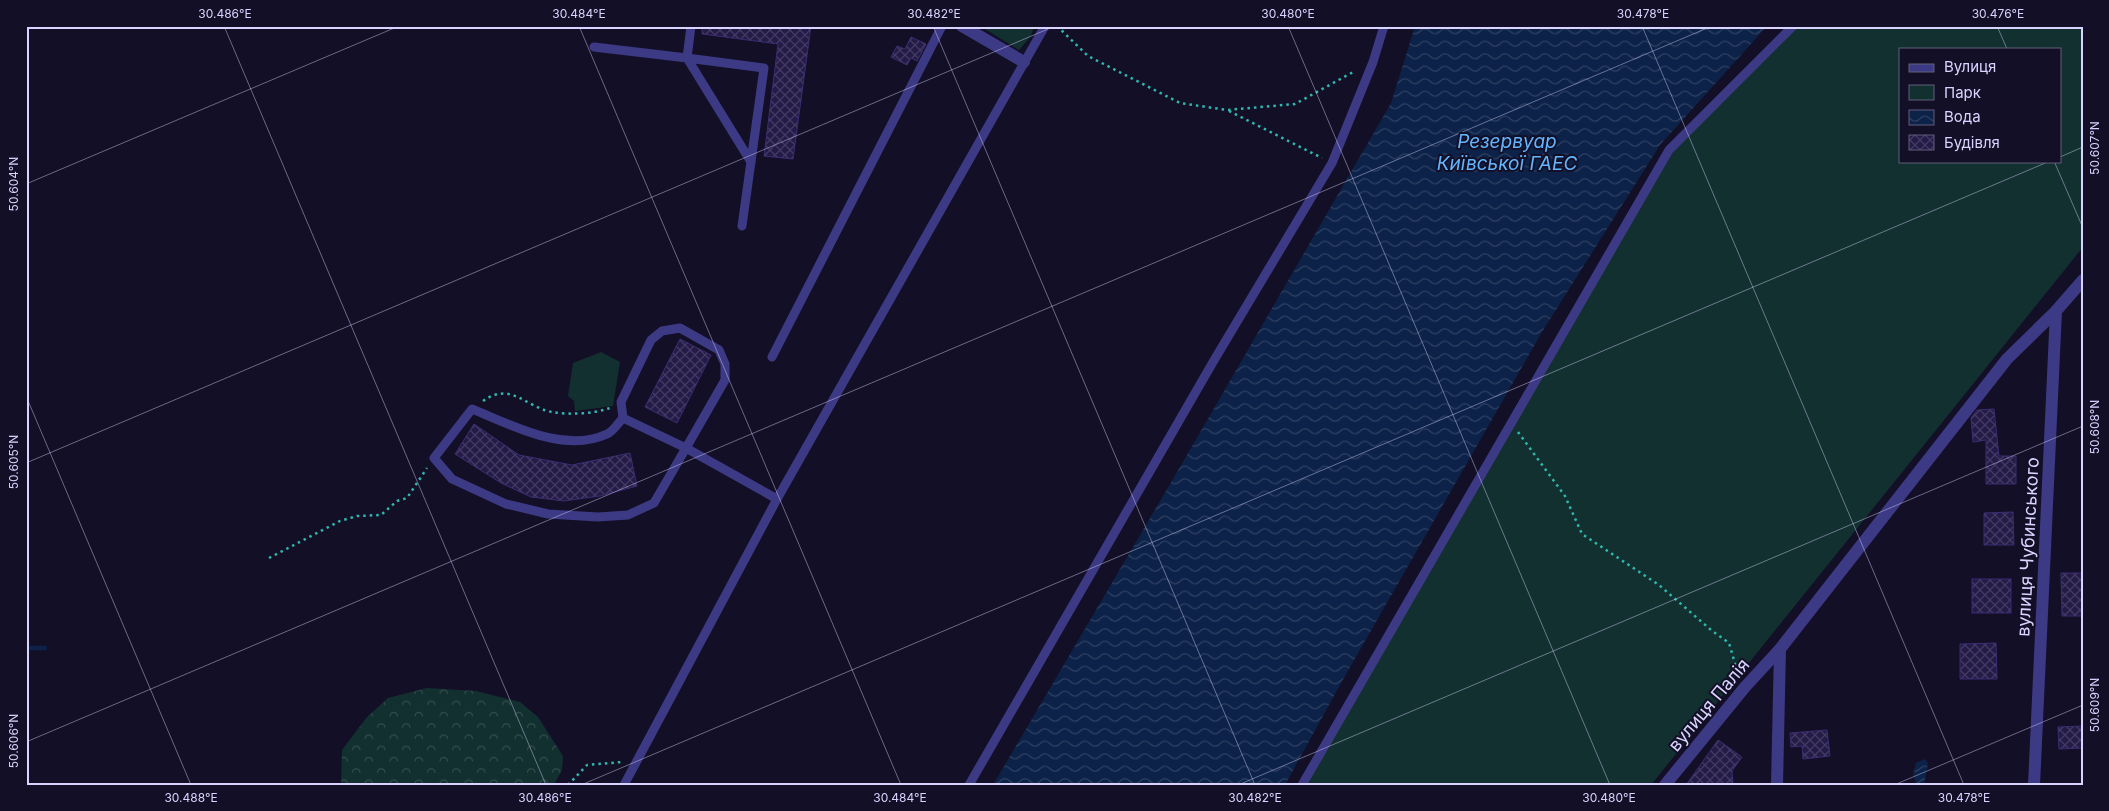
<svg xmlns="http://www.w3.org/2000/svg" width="2109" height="811" font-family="Inter,sans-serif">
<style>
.green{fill:#12302f;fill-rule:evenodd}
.forest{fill:url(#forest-crowns)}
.water{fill:url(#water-waves)}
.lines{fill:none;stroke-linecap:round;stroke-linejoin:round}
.stream{stroke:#0c2248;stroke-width:4.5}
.building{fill:url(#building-cross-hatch);stroke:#3b2d73}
.path{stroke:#2fb8b0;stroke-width:2.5;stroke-dasharray:2.5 4;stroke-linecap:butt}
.service{stroke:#3d3a85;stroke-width:9}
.minor{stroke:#3d3a85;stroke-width:12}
.ticks{fill:none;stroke:#d9d4ff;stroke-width:1;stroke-opacity:0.45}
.labels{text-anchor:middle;stroke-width:4;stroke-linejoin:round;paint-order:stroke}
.street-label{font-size:18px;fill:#d9d4ff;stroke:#130f26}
.water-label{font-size:19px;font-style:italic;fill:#62b6ff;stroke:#130f26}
.neatline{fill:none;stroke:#d9d4ff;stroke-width:2}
.ticks-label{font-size:12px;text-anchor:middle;fill:#d9d4ff}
</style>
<defs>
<pattern id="forest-crowns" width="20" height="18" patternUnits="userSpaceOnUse" patternTransform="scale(1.25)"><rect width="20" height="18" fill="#12302f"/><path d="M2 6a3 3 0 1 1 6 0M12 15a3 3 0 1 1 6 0" fill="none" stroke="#344d4e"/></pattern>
<pattern id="water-waves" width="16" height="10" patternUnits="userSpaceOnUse" patternTransform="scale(1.25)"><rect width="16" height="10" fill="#0c2248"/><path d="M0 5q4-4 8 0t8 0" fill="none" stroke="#2f4163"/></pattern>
<pattern id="building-cross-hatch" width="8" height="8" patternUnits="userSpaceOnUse" patternTransform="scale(1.25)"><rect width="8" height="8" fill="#241b47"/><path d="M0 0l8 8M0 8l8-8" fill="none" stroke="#433b63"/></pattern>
</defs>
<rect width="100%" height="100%" fill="#130f26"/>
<g class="green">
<polygon points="980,26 1034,26 1031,36 1019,50"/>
<path d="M 1793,26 L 2083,26 L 2083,247 L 1651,785 L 1302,785 L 1669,150 ZM 1900,49 L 2060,49 L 2060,161 L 1900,161 Z"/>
<polygon points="601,352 620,362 613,406 575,411 574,401 568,396 573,363"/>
</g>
<polygon class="forest" points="427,688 476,691 520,702 538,717 563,756 562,770 554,785 341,785 342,750 367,717 388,698"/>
<g class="water">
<polygon points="1415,26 1767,26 1660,145 1542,332 1341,683 1285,785 993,785 1173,479 1391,103"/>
<polygon points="1925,759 1928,763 1924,785 1917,785 1913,775 1916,763"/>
</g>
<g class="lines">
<polyline class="stream" points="26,648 45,648"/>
</g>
<g class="building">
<polygon points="702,26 811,26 793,159 764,156 778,44 702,34"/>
<polygon points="911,37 926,44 917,61 911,58 907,65 891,57 897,46 905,49"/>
<polygon points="680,339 711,355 677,423 645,407"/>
<polygon points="1994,409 1999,456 2016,456 2016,484 1986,484 1986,440 1973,442 1971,418 1977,410"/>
<polygon points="474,424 519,455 572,465 630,453 637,486 600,496 564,501 531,497 501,483 455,454"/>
<polygon points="2013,512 2014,545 1984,545 1984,513"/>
<polygon points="2061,573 2083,573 2083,616 2062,616"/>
<rect x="1972" y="579" width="39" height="34"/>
<polygon points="1996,643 1997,679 1960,679 1960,644"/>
<polygon points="2083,726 2083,748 2059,749 2058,727"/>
<polygon points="1827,730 1830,756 1803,759 1802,746 1791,747 1790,733"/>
<polygon points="1718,740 1742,757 1732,771 1733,785 1686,785"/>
</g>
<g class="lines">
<g class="path">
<polyline points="1057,26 1088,56 1180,103 1227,110 1295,104 1355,71"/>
<polyline points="1229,111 1322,158"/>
<path d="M 483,401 C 511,381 525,407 552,412 C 569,415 593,414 610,408"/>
<polyline points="1518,432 1565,496 1582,534 1659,585 1711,630 1729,643 1738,674"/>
<polyline points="269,558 340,521 357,516 381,515 397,501 407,498 427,468"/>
<polyline points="568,785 587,765 622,762"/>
</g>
<g class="service">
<polyline points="691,26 687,58 764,68 742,226"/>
<polyline points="594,47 687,58 751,162"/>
<polyline points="772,357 942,26"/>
<path d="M 623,418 L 621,402 L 651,340 L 662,331 L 680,328 L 719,350 L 725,364 L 725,380 L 686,448 L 623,418 C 618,423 613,432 607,434 C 564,454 512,425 472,409 L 434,458 L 452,479 L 506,504 L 548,514 L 598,517 L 628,515 L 654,503 L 686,448 L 777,499"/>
<polyline points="624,785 777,499 1045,26"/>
<polyline points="969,785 1213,362 1332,163 1373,62 1384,26"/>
<polyline points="1302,785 1669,150 1793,26"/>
</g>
<g class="minor">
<polyline points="962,26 1024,62"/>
<polyline points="1665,785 1745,687 1780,649 2007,359 2056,311 2083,280"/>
<polyline points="1777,785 1780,649"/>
<polyline points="2034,785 2056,311"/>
</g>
</g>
<path class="ticks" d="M 224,26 L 546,785M 579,26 L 901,785M 933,26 L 1255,785M 1288,26 L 1610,785M 1642,26 L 1964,785M 1997,26 L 2007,49M 2060,157 L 2083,147M 2054,161 L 2083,228M 26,184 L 399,26M 26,396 L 191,785M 26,463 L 1055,26M 26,742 L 1712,26M 581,785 L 2050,161M 1238,785 L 2083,426M 1894,785 L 2083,705"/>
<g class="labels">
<g class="street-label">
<text transform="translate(2028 547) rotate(-87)" y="6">вулиця Чубинського</text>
<text transform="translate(1709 705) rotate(-50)" y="6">вулиця Палія</text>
</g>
<g class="water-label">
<text x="1507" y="148">Резервуар<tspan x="1507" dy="22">Київської ГАЕС</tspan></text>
</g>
</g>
<rect width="2109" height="811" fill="none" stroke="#130f26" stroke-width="55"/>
<rect x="1899" y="48" width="162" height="115" fill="#130f26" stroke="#625e7d"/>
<rect x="1909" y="64" width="25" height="8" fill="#3d3a85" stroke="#625e7d"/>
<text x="1944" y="72" font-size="15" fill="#d9d4ff">Вулиця</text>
<rect x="1909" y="85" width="25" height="15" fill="#12302f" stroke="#625e7d"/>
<text x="1944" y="98" font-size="15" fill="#d9d4ff">Парк</text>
<rect x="1909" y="110" width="25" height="15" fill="url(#water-waves)" stroke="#625e7d"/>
<text x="1944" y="122" font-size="15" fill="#d9d4ff">Вода</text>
<rect x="1909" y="135" width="25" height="15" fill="url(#building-cross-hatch)" stroke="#625e7d"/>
<text x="1944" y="148" font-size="15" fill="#d9d4ff">Будівля</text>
<rect x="28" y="28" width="2054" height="756" class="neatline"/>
<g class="ticks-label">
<text x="225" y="18">30.486°E</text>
<text x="579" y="18">30.484°E</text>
<text x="934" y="18">30.482°E</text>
<text x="1288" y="18">30.480°E</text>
<text x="1643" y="18">30.478°E</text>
<text x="1998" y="18">30.476°E</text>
<text transform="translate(2095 148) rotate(-90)" y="4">50.607°N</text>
<text transform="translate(14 184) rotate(-90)" y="4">50.604°N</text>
<text transform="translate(2095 427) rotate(-90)" y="4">50.608°N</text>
<text transform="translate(14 462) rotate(-90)" y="4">50.605°N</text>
<text transform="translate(2095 705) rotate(-90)" y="4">50.609°N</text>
<text transform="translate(14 741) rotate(-90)" y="4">50.606°N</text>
<text x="191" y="802">30.488°E</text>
<text x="545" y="802">30.486°E</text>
<text x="900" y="802">30.484°E</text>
<text x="1255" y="802">30.482°E</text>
<text x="1609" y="802">30.480°E</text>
<text x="1964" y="802">30.478°E</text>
</g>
</svg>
